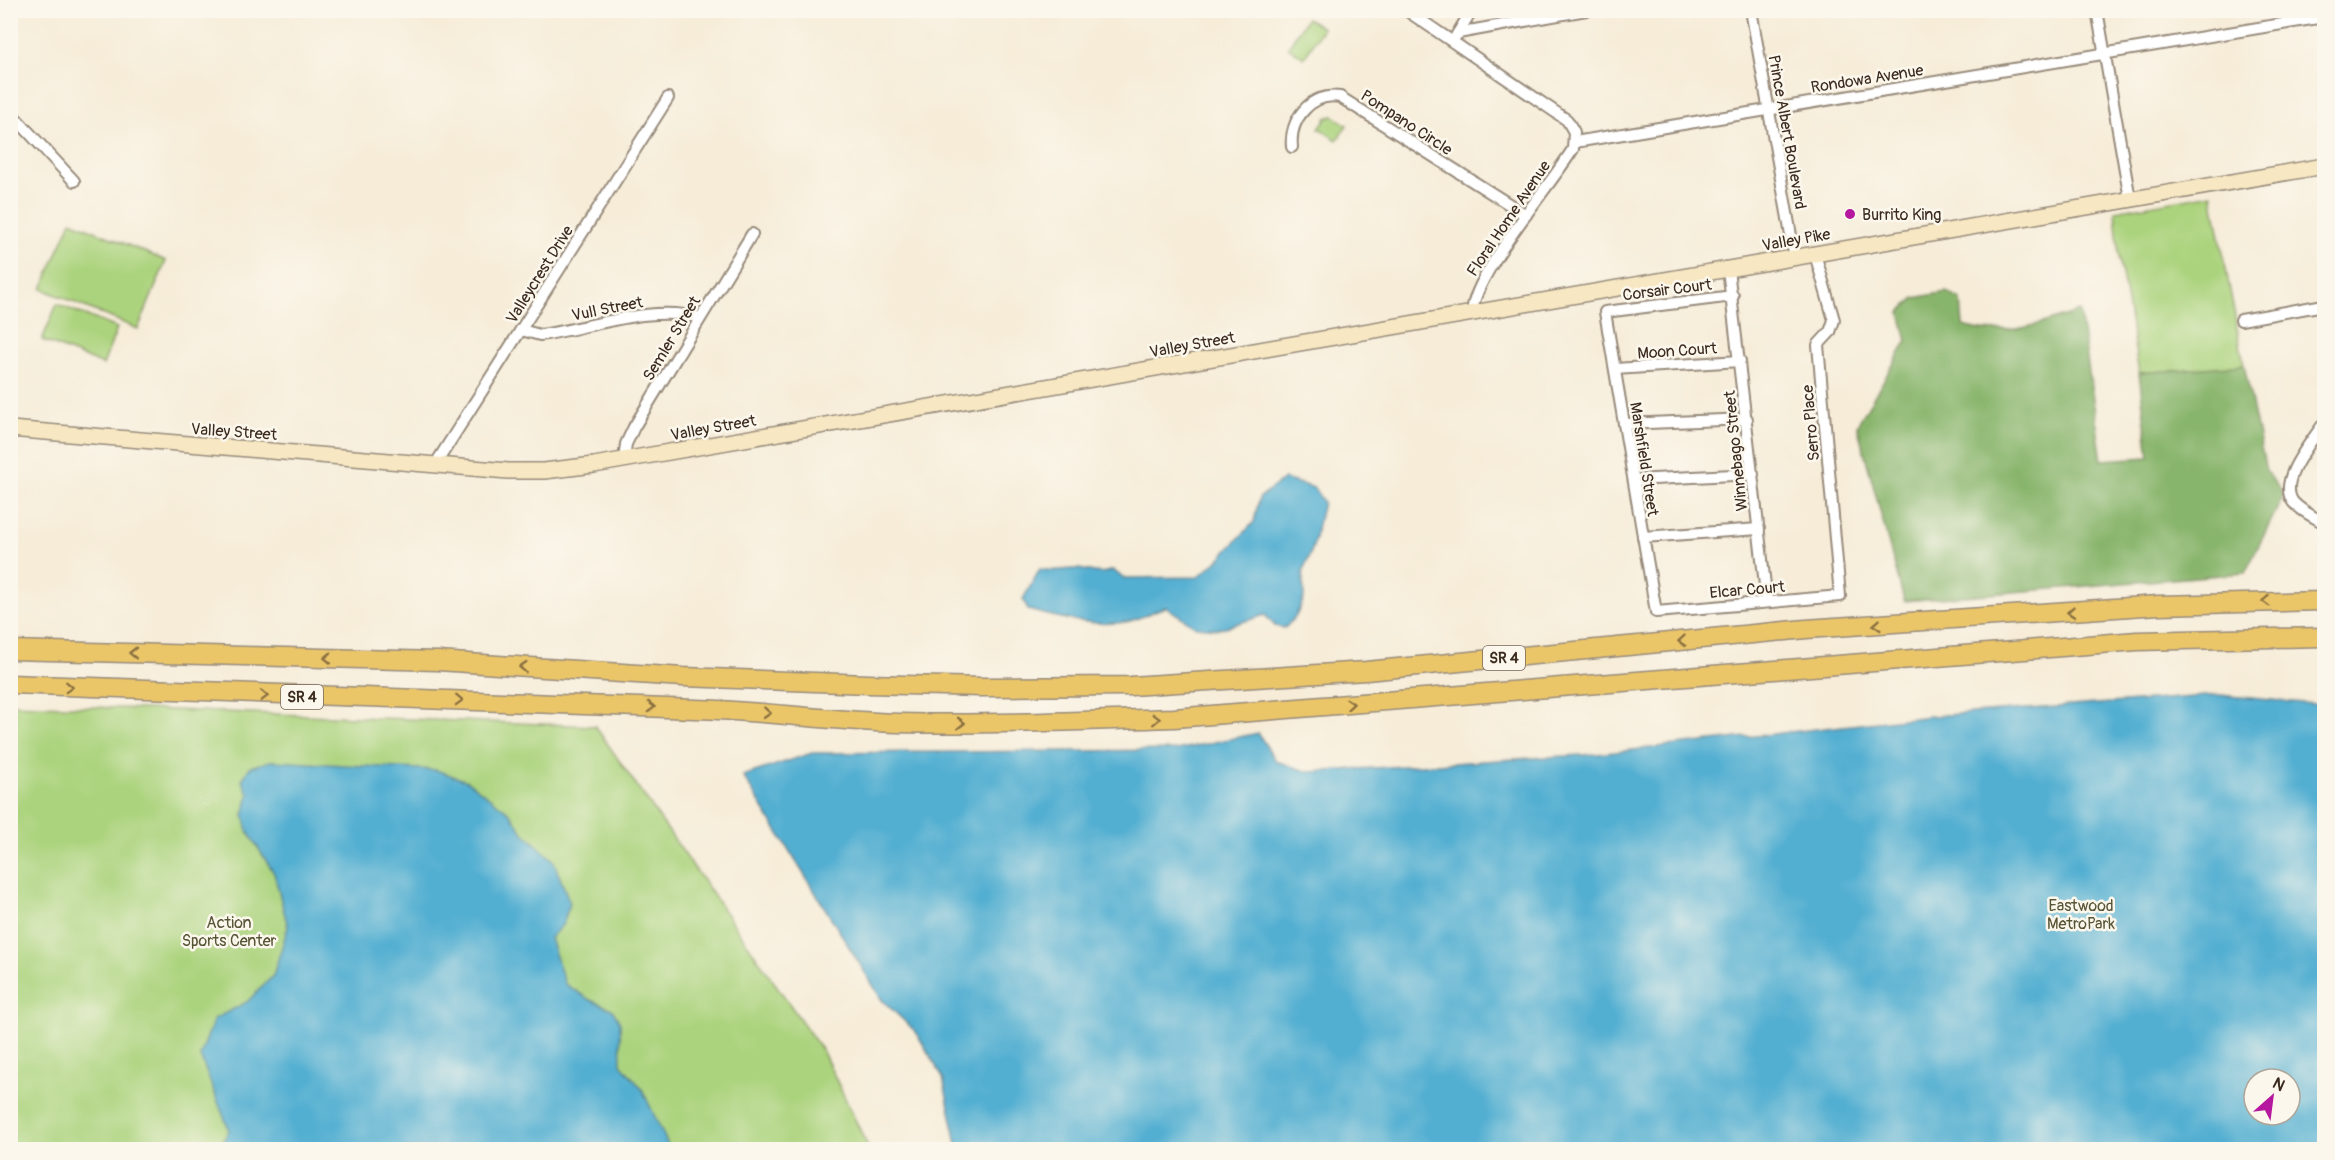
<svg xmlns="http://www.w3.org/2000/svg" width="2335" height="1160" font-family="Pangolin,sans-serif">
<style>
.green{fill:#abd37d;stroke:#737e4e;stroke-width:1.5}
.forest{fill:#88b56c;stroke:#627045;stroke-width:1.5}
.water{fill:#52afd1;stroke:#466c78;stroke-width:1.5;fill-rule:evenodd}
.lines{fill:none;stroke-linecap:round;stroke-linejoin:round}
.street-casing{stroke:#988b7b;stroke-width:14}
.secondary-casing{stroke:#988b7b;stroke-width:18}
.highway-casing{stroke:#988b7b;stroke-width:21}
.street{stroke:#fff;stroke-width:10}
.secondary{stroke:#f7e8c3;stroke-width:15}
.highway{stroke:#ebc669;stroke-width:18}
.oneway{stroke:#8a7040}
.poi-dot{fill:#b5179e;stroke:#fbf7ec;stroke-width:2}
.labels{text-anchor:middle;stroke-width:5;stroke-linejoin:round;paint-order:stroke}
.shield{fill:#fbf7ec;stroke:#75685c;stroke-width:1.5}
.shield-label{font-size:15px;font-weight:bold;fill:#3b2a1e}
.street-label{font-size:16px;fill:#3b2a1e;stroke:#fbf7ec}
.poi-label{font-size:16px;fill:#3b2a1e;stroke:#fbf7ec;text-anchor:start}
.park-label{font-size:16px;fill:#575436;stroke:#fbf7ec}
</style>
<rect width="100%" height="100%" fill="#fbf7ec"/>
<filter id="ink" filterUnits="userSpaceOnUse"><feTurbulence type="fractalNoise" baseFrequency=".0167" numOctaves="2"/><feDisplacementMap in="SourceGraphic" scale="12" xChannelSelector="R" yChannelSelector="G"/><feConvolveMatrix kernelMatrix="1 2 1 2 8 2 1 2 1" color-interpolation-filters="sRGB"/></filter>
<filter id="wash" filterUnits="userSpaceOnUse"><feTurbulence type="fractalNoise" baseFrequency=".008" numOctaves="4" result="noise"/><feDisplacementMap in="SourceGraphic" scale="24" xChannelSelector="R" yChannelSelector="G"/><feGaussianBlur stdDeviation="1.35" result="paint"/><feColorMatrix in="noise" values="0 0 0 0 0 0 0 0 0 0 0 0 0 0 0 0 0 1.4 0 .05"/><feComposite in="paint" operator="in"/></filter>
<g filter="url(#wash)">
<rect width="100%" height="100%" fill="#f6ecd8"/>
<g class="green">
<polygon points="1307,18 1323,28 1304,58 1288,47"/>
<polygon points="1333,116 1347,125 1337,140 1319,128 1326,118"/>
<polygon points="2212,194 2244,365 2139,373 2119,257 2115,211"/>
<polygon points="71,221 166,261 138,329 42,289"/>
<polygon points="57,304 117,328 103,365 42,340"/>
<polygon points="11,704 595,726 823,1052 869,1149 11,1149"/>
</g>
<path class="forest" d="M 1946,292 L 1961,300 L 1963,326 C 2002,339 2043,323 2080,311 L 2102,460 L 2149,457 L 2139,373 L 2244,365 L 2266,471 L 2284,495 L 2245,573 L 1904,601 L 1857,425 L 1907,341 L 1900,312 L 1915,298 Z"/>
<g class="water">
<path d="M 1284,479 L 1314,488 L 1323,502 L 1313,547 L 1303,571 L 1304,598 L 1296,616 L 1285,628 L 1275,626 L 1265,615 L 1219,629 L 1196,627 L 1166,607 C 1154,610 1136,621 1126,622 C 1095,627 1058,618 1028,610 L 1023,599 L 1040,569 C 1054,573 1065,568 1079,569 C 1092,571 1101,576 1113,570 L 1123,578 L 1198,577 L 1219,559 L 1254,522 L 1259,498 Z"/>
<path d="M 2220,695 L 2324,705 L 2324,1149 L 958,1149 L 943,1078 L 916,1032 L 882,1000 L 743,776 L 812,753 L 1176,750 L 1258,733 L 1276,761 L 1309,772 L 1597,754 L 1931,716 ZM 2254,1079 L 2290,1079 L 2290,1115 L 2254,1115 Z"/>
<polygon points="271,761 436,770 467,781 510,813 522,831 553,860 570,903 563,924 550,938 565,984 590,1000 612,1009 620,1023 621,1064 642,1089 670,1149 219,1149 229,1130 200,1056 214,1019 247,1002 273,976 288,927 274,873 248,832 244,815 249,794 242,780 250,767"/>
</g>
</g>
<g filter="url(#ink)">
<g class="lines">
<defs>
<g id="street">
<path d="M 1406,10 L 1567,120 L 1574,132 L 1573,149 C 1551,185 1472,276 1472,314"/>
<polyline points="1751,10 1795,258"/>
<polyline points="2097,10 2130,199"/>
<polyline points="1458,33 1586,10"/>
<polyline points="1456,36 1472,10"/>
<polyline points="10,112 74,181"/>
<polyline points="1575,142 2324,17"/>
<path d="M 1292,147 C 1289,120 1311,92 1340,97 L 1526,215"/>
<polyline points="1728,269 1767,602"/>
<polyline points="1733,296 1605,312 1656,612 1840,596 1818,345 1830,332 1834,320 1815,254"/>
<polyline points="2241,320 2324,305"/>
<path d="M 521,330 L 540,335 C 592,328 650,304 700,318"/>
<polyline points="1615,369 1740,361"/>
<path d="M 2324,423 C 2312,442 2277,480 2293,502 C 2301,511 2314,517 2324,523"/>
<polyline points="1624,424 1747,419"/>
<polyline points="624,460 626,444 634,427 752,234"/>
<polyline points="435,465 668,98"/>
<polyline points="1634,480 1753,474"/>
<polyline points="1643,537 1759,529"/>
</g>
<polyline id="secondary" points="10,429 508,471 544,471 594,465 2324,166"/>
<g id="highway">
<polyline points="10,650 438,661 683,677 868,684 981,687 1131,686 1366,671 1806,629 2159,605 2324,601"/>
<path d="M 10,684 C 239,694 467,701 695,709 C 763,711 831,721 899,723 C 991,725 1082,721 1174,718 L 2137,641 L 2324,637"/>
</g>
</defs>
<use href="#street" class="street-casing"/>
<use href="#secondary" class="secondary-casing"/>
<use href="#highway" class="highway-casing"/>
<use href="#street" class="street"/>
<use href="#secondary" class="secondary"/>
<use href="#highway" class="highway"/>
</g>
<defs><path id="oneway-chevron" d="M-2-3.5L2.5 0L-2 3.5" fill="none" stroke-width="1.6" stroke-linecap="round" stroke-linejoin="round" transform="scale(1.5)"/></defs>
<g class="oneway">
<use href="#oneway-chevron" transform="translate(2266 601) rotate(178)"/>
<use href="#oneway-chevron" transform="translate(2071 612) rotate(175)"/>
<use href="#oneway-chevron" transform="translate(1877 625) rotate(176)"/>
<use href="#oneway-chevron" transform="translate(1682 641) rotate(175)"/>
<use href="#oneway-chevron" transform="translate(133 653) rotate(-179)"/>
<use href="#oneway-chevron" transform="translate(328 658) rotate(-179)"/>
<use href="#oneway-chevron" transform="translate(523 667) rotate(-176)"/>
<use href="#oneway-chevron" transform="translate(69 687) rotate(2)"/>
<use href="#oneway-chevron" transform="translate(264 696) rotate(2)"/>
<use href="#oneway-chevron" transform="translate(459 700) rotate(2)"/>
<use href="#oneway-chevron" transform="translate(1350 704) rotate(-5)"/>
<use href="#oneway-chevron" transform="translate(651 707) rotate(2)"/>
<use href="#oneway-chevron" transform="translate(767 713) rotate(4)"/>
<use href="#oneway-chevron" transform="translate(1156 719) rotate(-2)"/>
<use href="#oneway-chevron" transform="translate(961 723)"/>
</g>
</g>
<circle class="poi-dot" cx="1850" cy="214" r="6"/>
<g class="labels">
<g class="shield">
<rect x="1483" y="646" width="42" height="24" rx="4.5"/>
<rect x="281" y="685" width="42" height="24" rx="4.5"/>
</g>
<g class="shield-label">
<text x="1504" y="663">SR 4</text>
<text x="302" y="702">SR 4</text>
</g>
<g class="street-label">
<text transform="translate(1867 78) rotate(-9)" y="6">Rondowa Avenue</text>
<text transform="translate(1407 122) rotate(33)" y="6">Pompano Circle</text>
<text transform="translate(1788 132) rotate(80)" y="6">Prince Albert Boulevard</text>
<text transform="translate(1508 218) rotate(-56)" y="6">Floral Home Avenue</text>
<text transform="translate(1796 239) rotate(-10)" y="6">Valley Pike</text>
<text transform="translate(539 274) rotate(-58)" y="6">Valleycrest Drive</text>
<text transform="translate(1667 289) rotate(-7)" y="6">Corsair Court</text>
<text transform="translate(607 308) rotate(-11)" y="6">Vull Street</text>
<text transform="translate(671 338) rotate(-59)" y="6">Semler Street</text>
<text transform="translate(1192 344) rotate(-10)" y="6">Valley Street</text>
<text transform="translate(1677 350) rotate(-4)" y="6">Moon Court</text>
<text transform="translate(1810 423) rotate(-95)" y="6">Serro Place</text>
<text transform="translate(713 427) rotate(-10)" y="6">Valley Street</text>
<text transform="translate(234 431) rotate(4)" y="6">Valley Street</text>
<text transform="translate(1735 451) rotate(-96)" y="6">Winnebago Street</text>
<text transform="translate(1645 459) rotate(81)" y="6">Marshfield Street</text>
<text transform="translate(1747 589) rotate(-5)" y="6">Elcar Court</text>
</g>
<g class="poi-label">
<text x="1862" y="220">Burrito King</text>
</g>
<g class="park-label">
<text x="2081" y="911">Eastwood<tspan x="2081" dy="18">MetroPark</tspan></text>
<text x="229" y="928">Action<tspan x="229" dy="18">Sports Center</tspan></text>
</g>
</g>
<rect width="2335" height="1160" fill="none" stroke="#fbf7ec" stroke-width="36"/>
<g transform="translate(2272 1097) rotate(28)"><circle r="28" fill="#fbf7ec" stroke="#aea59a" stroke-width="1.5"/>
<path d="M0-4.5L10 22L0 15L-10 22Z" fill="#b5179e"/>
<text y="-9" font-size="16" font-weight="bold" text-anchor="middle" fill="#3b2a1e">N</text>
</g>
</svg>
